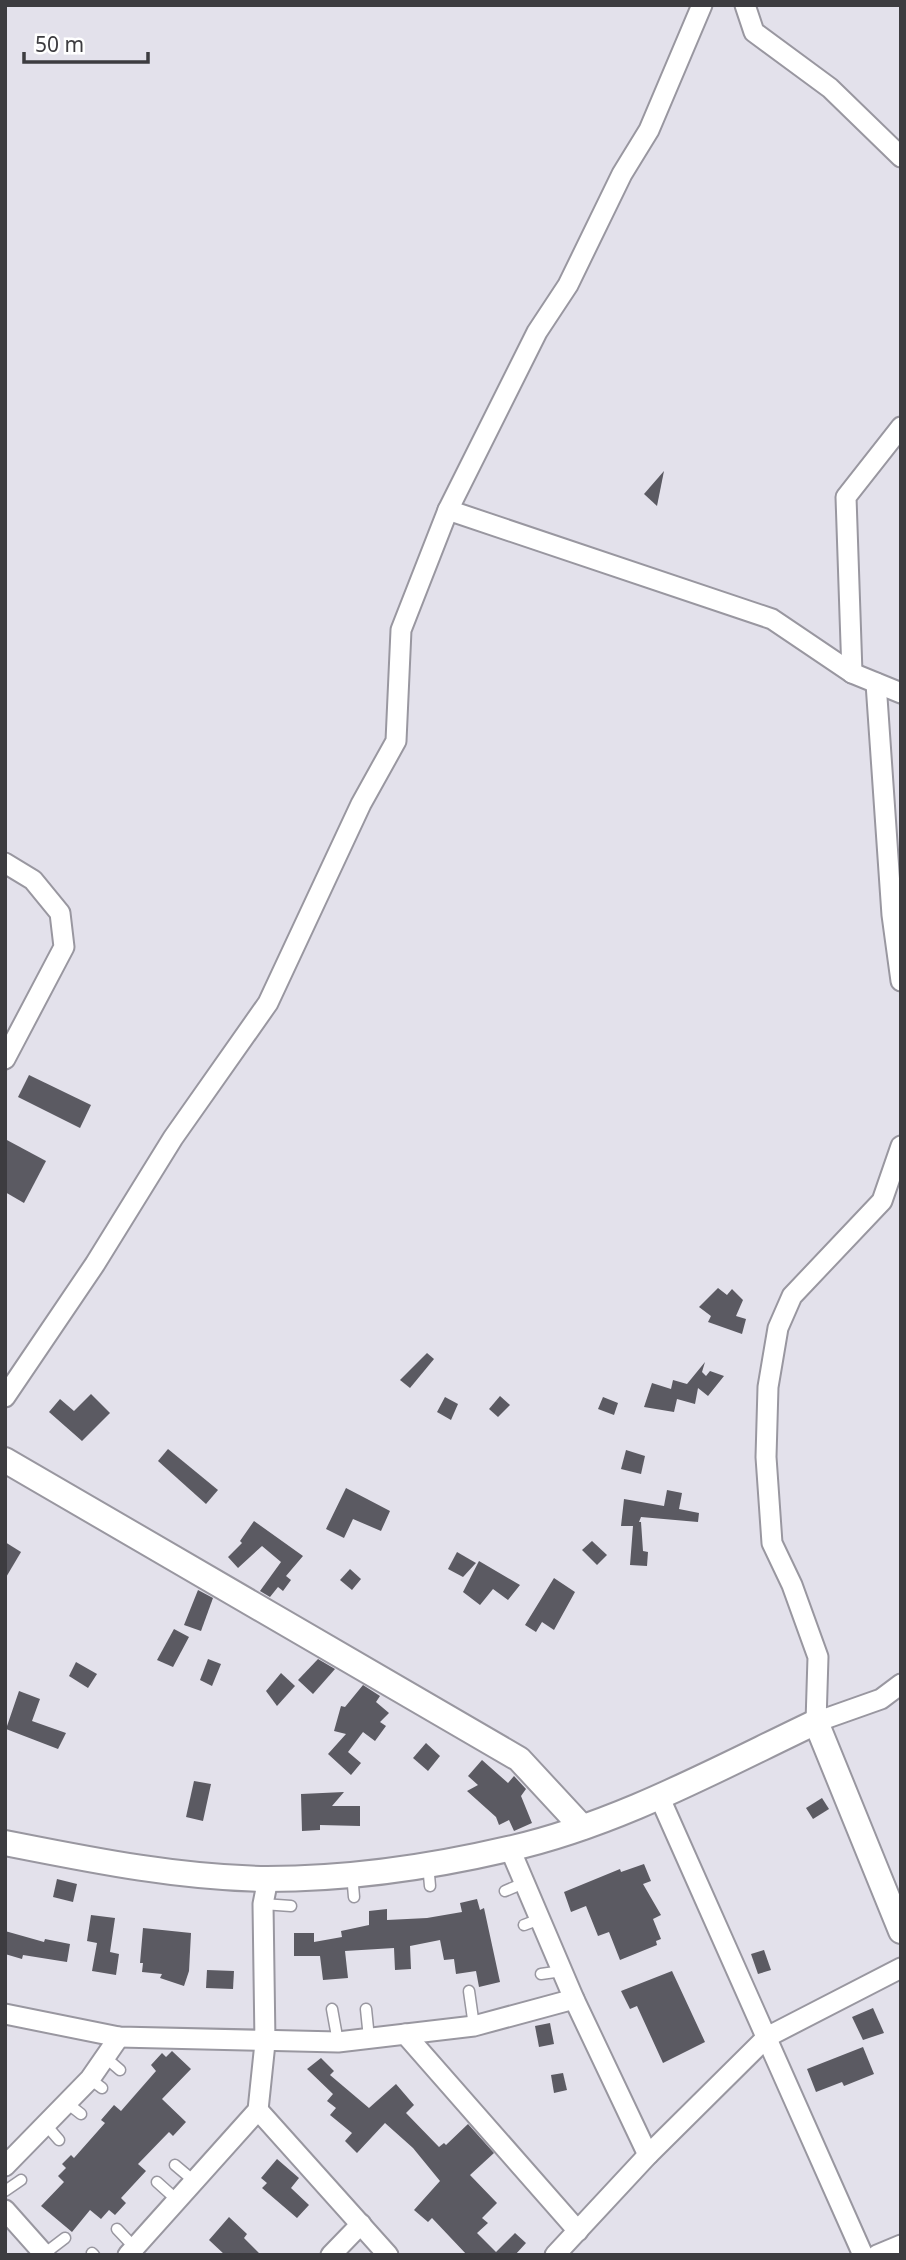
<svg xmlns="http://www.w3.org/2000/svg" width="906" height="2260" font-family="'Noto Sans',sans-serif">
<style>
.building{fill:#5b5a62}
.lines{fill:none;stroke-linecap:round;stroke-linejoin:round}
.service-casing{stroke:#9997a0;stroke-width:13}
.minor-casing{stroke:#9997a0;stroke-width:23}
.tertiary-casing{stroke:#9997a0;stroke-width:28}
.service{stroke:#fff;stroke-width:10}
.minor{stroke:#fff;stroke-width:19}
.tertiary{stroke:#fff;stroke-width:24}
</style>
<rect width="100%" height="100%" fill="#e3e1eb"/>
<g class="building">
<polygon points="664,471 657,506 644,494"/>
<polygon points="29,1075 91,1105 80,1128 18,1097"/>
<polygon points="5,1139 46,1161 24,1203 5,1192"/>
<polygon points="718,1288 727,1295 732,1289 743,1300 736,1316 746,1319 742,1334 708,1322 711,1316 699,1307"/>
<polygon points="427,1353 434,1359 410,1388 400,1380"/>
<polygon points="705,1362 702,1372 706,1376 710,1371 724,1376 708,1396 698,1388 695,1404 677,1399 674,1412 644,1407 652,1383 671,1389 673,1380 687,1384"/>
<polygon points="91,1394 110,1413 82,1441 49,1412 60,1399 74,1411"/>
<polygon points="500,1396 510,1405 498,1417 489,1409"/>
<polygon points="445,1397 458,1404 451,1420 437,1412"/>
<polygon points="603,1397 618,1403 614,1415 598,1409"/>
<polygon points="168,1449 218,1490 206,1504 158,1461"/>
<polygon points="626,1450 645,1456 641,1474 621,1469"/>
<polygon points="346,1488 390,1511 381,1531 353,1519 344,1538 326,1529"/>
<polygon points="667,1490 682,1493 679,1509 699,1513 698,1522 641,1517 639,1522 641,1522 643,1551 648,1552 647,1566 630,1565 633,1526 621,1526 624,1499 664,1506"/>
<polygon points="254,1521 303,1556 286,1576 291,1580 283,1591 278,1587 270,1597 260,1591 281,1562 262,1546 238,1568 228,1557 242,1543 240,1541"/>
<polygon points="592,1541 607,1555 597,1565 582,1550"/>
<polygon points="5,1542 21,1552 5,1579"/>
<polygon points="457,1552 476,1563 463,1577 448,1569"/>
<polygon points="479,1561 520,1585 508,1600 493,1589 480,1605 463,1592"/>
<polygon points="350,1569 361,1579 352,1590 340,1580"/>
<polygon points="554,1578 575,1592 554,1630 542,1622 536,1632 525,1625"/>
<polygon points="198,1590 213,1598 201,1631 184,1625"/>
<polygon points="174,1629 189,1637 173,1667 157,1660"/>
<polygon points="208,1659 221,1664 212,1686 200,1680"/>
<polygon points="318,1659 335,1669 313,1694 298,1680"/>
<polygon points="76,1662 97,1674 88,1688 69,1676"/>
<polygon points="281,1673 295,1686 277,1706 266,1691"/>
<polygon points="363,1685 380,1696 376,1702 389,1713 380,1722 386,1726 375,1741 363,1732 348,1752 361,1763 351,1775 328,1754 346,1734 334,1731 341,1706 345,1707"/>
<polygon points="19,1691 40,1699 32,1721 66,1733 58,1749 6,1729"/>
<polygon points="426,1743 440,1756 428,1771 413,1758"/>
<polygon points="482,1760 508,1783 514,1776 526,1789 521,1796 532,1823 514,1831 509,1820 499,1825 496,1817 467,1791 478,1785 468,1776"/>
<polygon points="194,1781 211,1784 203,1821 186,1817"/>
<polygon points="344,1792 332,1806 360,1806 360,1826 320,1825 320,1830 302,1831 301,1794"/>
<polygon points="822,1798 829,1809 813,1819 806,1808"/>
<polygon points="644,1864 651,1881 643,1884 661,1915 653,1919 661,1939 656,1941 657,1945 620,1960 609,1932 598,1936 586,1906 571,1912 564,1892 620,1869 621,1872"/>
<polygon points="57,1879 77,1884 73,1902 53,1897"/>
<polygon points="477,1899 480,1910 484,1908 500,1982 479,1987 476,1971 456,1974 454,1959 444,1960 440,1940 410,1946 411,1969 395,1970 394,1948 345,1951 348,1978 323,1980 320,1956 294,1956 294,1933 314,1933 314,1942 342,1937 341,1931 369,1925 369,1911 387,1909 387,1920 427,1918 462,1912 460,1903"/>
<polygon points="91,1915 115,1918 110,1952 119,1954 116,1975 92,1971 97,1943 87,1941"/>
<polygon points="143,1928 191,1933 189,1971 184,1986 160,1978 162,1974 142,1972 143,1963 140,1963"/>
<polygon points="5,1931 44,1942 45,1939 70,1944 67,1962 23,1955 22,1959 5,1954"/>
<polygon points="764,1950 771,1970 758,1974 751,1954"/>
<polygon points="207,1970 234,1971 233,1989 206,1988"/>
<polygon points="672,1971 705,2042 663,2063 637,2006 630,2009 621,1991"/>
<polygon points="873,2008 884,2033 863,2040 852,2017"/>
<polygon points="550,2023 554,2044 539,2047 535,2026"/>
<polygon points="863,2047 874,2074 844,2086 842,2082 816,2092 807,2069"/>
<polygon points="172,2051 191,2069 162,2099 186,2122 173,2136 169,2132 138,2164 146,2171 121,2198 126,2203 115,2215 109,2210 101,2219 90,2210 72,2232 41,2206 64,2182 58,2176 66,2168 62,2164 71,2155 74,2158 105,2123 101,2120 114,2105 121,2111 156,2071 151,2065 162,2053 166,2057"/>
<polygon points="321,2058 334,2071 330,2075 369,2108 396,2084 414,2105 406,2113 439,2147 444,2143 446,2145 468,2124 494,2153 470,2175 497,2203 482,2218 488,2223 477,2233 496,2252 515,2233 526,2243 515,2255 467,2255 432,2218 428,2222 414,2210 440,2181 413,2148 385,2123 357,2153 345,2141 352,2133 330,2115 336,2108 327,2101 333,2094 307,2069"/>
<polygon points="563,2073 567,2090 554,2093 551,2075"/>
<polygon points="277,2159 299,2178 291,2188 309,2205 297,2218 262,2188 267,2183 261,2178"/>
<polygon points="229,2217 247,2234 244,2238 261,2255 225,2255 209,2240"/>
</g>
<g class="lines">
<defs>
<g id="service">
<polyline points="428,1864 430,1886"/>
<polyline points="352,1874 354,1897"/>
<polyline points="505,1891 524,1883"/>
<polyline points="263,1904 291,1906"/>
<polyline points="524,1925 540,1919"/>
<polyline points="541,1974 562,1971"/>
<polyline points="469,1991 474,2026"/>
<polyline points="332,2009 338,2042"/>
<polyline points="366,2009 369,2038"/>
<polyline points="106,2058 120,2070"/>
<polyline points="90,2079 102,2088"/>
<polyline points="67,2103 81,2114"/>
<polyline points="46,2125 59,2140"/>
<polyline points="175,2165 194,2181"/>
<polyline points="157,2182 177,2200"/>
<polyline points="5,2191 21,2180"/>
<polyline points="117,2229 135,2248"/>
<polyline points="92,2253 94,2255"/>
<polyline points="44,2254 65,2238"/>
</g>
<g id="minor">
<polyline points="745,5 754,32 830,88 901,157"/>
<polyline points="448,510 772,619 852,673 901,693"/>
<polyline points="852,673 846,497 901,427"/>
<polyline points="876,683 892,915 901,981"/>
<polyline points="5,863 33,880 60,913 64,947 5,1059"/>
<polyline points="901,1146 882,1201 792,1296 778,1328 768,1387 766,1457 772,1543 792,1585 818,1657 816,1722 881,1699 901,1684"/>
<polyline points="5,1397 95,1264 173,1138 268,1003 361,804 396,741 401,630 448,510 537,332 568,285 622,174 649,130 702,5"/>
<polyline points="659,1796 863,2255"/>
<polyline points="510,1849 574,1999 648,2155"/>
<polyline points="5,2014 119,2037 338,2042 474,2026 574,1999"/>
<polyline points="405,2034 578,2231"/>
<polyline points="258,2110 388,2255"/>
<polyline points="5,2166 90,2079 119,2037"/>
<polyline points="5,2210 45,2255"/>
<polyline points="128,2255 258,2110 265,2043 263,1904 268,1879"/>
<polyline points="331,2255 361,2224"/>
<polyline points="555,2255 648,2155 767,2037 901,1968"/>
<polyline points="877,2255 901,2245"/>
</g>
<g id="tertiary">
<polyline points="5,1460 519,1759 582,1827"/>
<path d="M 5,1843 C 91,1860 179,1878 267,1879 C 346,1879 431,1867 508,1849 C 616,1825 717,1769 816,1722 L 901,1931"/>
</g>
</defs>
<use href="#service" class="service-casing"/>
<use href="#minor" class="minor-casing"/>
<use href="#tertiary" class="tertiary-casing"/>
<use href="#service" class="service"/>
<use href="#minor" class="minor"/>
<use href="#tertiary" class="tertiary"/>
</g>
<rect width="906" height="2260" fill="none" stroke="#3d3c40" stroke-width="14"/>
<path d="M24 52v10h124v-10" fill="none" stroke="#3d3c40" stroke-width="3.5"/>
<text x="35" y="52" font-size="21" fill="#3d3c40" stroke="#ffffff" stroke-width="5" paint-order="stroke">50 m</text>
</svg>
